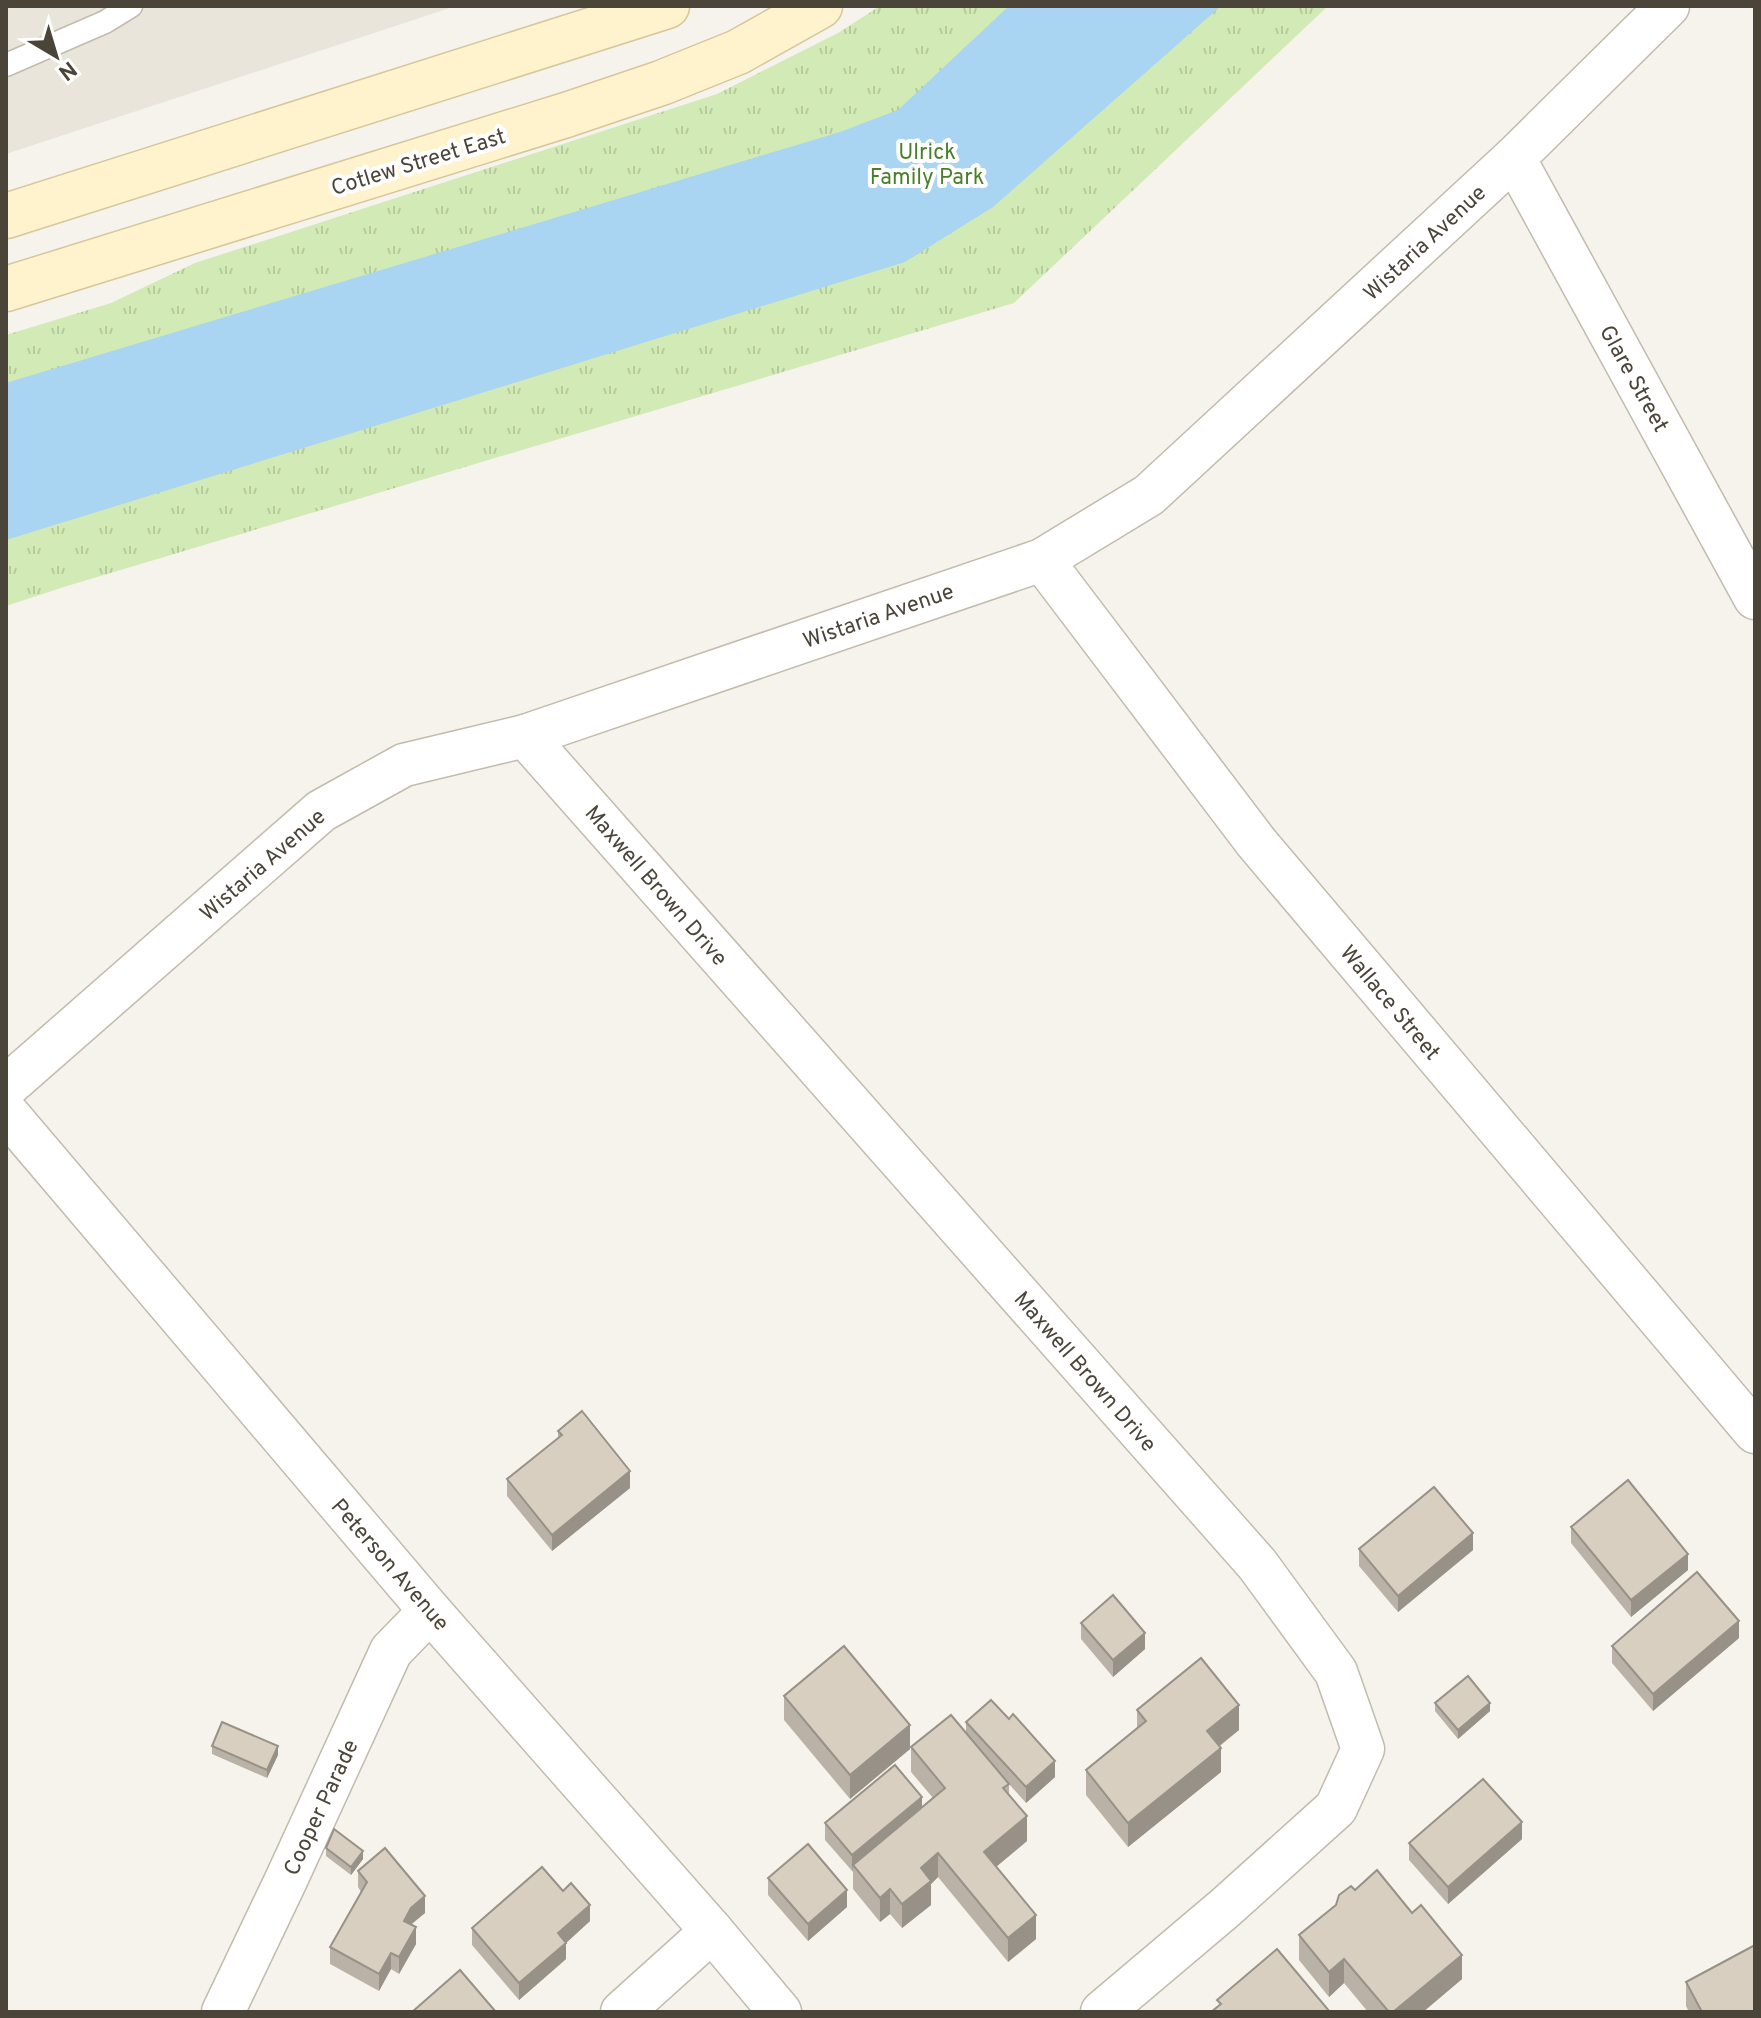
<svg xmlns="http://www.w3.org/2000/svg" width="1761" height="2018" font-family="Overpass,sans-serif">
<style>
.residential{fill:#eae5da}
.grass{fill:url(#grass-tufts)}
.water{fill:#a9d4f2}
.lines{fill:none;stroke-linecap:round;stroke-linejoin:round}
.service-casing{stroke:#c2bbae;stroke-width:25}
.minor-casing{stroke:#c2bbae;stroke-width:45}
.secondary-casing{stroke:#d6c79b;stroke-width:47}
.service{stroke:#fff;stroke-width:22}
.minor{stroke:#fff;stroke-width:42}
.secondary{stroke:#fff3cd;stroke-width:44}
.wall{fill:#bab2a6}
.shaded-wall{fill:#979187}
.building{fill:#d8cfc1;stroke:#979187;stroke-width:2}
.labels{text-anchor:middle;stroke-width:8;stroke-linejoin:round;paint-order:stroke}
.park-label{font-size:22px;fill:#4a7f2a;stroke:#fff}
.street-label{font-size:22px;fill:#4b4439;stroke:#fff}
</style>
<defs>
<pattern id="grass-tufts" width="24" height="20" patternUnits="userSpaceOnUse" patternTransform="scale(2)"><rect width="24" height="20" fill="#d2eab5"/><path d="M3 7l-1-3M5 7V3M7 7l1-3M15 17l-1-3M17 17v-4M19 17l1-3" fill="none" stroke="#b6ca9c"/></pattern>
</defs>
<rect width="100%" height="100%" fill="#f6f3ec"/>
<polygon class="residential" points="6,6 456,6 6,154"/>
<polygon class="grass" points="880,6 1328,6 1014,303 67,586 6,606 6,335 111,303 195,263 717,94 838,33"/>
<polygon class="water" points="1009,6 1221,6 993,207 905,262 6,540 6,383 840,132 898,110"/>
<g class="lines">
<defs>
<polyline id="service" points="6,65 105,22 131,6"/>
<g id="minor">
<polyline points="1514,158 1755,598"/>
<polyline points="1042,560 1256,842 1755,1432"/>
<polyline points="525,736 1257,1564 1336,1672 1363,1749 1336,1808 1225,1908 1102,2012"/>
<polyline points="6,1087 321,811 404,765 525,736 1042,560 1149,495 1514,158 1668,6"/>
<polyline points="6,1112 430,1611 712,1931 780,2012"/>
<polyline points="223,2012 286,1880 391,1651 430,1611"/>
<polyline points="622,2012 712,1931"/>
</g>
<g id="secondary">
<polyline points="6,216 667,6"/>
<polyline points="6,289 566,115 661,83 738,52 820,6"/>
</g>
</defs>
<use href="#service" class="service-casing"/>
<use href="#minor" class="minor-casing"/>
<use href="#secondary" class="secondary-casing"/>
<use href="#service" class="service"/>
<use href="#minor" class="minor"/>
<use href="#secondary" class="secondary"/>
</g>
<g class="wall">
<polygon points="558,1431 630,1488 552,1551 507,1496 507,1479 558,1438"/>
<polygon points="1571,1527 1688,1570 1631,1617 1571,1543"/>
<polygon points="1359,1549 1473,1550 1398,1612 1359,1566"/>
<polygon points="1081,1623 1145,1649 1113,1677 1081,1639"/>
<polygon points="1739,1638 1653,1711 1612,1663 1612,1646"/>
<polygon points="784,1696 910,1749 850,1799 784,1720"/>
<polygon points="1435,1703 1490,1711 1458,1739 1435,1711"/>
<polygon points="1137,1710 1239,1730 1220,1746 1221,1772 1128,1847 1086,1795 1086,1770 1137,1728"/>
<polygon points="966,1722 1055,1777 1026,1803 1009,1784 1009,1794 1027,1841 996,1867 1036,1939 1008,1962 938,1877 931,1884 931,1905 902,1928 890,1914 880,1922 853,1889 853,1872 825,1840 825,1823 922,1807 933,1798 911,1772 911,1747 966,1734"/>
<polygon points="212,1746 278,1755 267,1778 212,1754"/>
<polygon points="1522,1839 1448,1904 1409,1860 1409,1843"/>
<polygon points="326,1848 363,1859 351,1875 326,1856"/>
<polygon points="358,1871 425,1913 411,1925 416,1944 399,1974 391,1969 379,1991 330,1964 330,1947 361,1892 358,1887"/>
<polygon points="768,1878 847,1907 808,1941 768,1895"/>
<polygon points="1355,1890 1462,1979 1423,2012 1368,2012 1344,1983 1329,1997 1299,1960 1299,1935"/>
<polygon points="563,1891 590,1921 566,1943 566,1959 519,2000 472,1945 472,1928"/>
<polygon points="1686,1982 1755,2012 1689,2012 1686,2006"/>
</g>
<g class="shaded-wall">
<polygon points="630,1471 630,1488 552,1551 552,1535"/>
<polygon points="1473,1533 1473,1550 1398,1612 1398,1596"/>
<polygon points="1688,1554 1688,1570 1631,1617 1631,1600"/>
<polygon points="1739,1621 1739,1638 1653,1711 1653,1694"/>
<polygon points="1145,1633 1145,1649 1113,1677 1113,1660"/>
<polygon points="1490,1703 1490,1711 1458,1739 1458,1730"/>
<polygon points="1239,1705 1239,1730 1207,1755 1207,1731"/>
<polygon points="910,1725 910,1749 850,1799 850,1775"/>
<polygon points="278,1746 278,1755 267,1778 267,1770"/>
<polygon points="1221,1748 1221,1772 1128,1847 1128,1823"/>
<polygon points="1055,1761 1055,1777 1026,1803 1026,1787"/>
<polygon points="922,1797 922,1814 853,1865 852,1872 852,1855"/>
<polygon points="1027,1816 1027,1841 984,1877 984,1852"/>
<polygon points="1522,1822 1522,1839 1448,1904 1448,1887"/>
<polygon points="363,1851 363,1859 351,1875 351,1867"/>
<polygon points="938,1853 938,1877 931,1884 931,1905 902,1928 902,1904 921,1868"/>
<polygon points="890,1889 890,1914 880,1922 880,1898"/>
<polygon points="847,1890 847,1907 808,1941 808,1924"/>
<polygon points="425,1896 425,1913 411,1924 404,1921 411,1908"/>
<polygon points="590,1905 590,1921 566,1943 566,1959 519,2000 519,1983 558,1933"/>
<polygon points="1036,1915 1036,1939 1008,1962 1008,1938"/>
<polygon points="416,1927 416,1944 399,1974 399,1957"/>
<polygon points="391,1953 391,1969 379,1991 379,1974"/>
<polygon points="1462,1955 1462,1979 1423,2012 1393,2012"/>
<polygon points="1344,1959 1344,1983 1329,1997 1329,1972"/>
</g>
<g class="building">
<polygon points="582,1411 630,1471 552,1535 507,1479 562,1435 558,1431"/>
<polygon points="1628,1480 1688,1554 1631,1600 1571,1527"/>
<polygon points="1434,1487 1473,1533 1398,1596 1359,1549"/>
<polygon points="1697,1572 1739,1621 1653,1694 1612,1646"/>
<polygon points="1113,1595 1145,1633 1113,1660 1081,1623"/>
<polygon points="844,1646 910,1725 850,1775 784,1696"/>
<polygon points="1201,1658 1239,1705 1207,1731 1221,1748 1128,1823 1086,1770 1146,1721 1137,1710"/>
<polygon points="1468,1676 1490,1703 1458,1730 1435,1703"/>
<polygon points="991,1700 1009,1719 1013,1714 1055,1761 1026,1787 966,1722"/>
<polygon points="951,1715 1009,1784 1003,1788 1027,1816 984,1852 1036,1915 1008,1938 938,1853 921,1868 931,1881 902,1904 890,1889 880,1898 853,1865 945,1788 911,1747"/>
<polygon points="222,1722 278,1746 267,1770 212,1746"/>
<polygon points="895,1765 922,1797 852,1855 825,1823"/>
<polygon points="1483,1779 1522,1822 1448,1887 1409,1843"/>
<polygon points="334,1829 363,1851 351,1867 326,1848"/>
<polygon points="808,1844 847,1890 808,1924 768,1878"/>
<polygon points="385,1848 425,1896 411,1908 404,1921 416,1927 399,1957 391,1953 379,1974 330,1947 367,1882 358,1871"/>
<polygon points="542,1867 563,1891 571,1883 590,1905 558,1933 566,1943 519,1983 472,1928"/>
<polygon points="1377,1870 1412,1913 1421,1905 1462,1955 1393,2012 1389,2012 1344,1959 1329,1972 1299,1935 1336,1905 1339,1895 1351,1886 1355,1890"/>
<polygon points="1755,1945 1755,2012 1702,2012 1686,1982"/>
<polygon points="1277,1949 1330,2012 1211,2012 1221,2004 1217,2000"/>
<polygon points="460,1970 496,2012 412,2012"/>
</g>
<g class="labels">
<g class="park-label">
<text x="927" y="159">Ulrick<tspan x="927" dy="25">Family Park</tspan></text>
</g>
<g class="street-label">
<text transform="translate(418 161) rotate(-17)" y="8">Cotlew Street East</text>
<text transform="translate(1424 242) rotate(-43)" y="8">Wistaria Avenue</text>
<text transform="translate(1635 378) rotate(61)" y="8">Glare Street</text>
<text transform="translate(878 615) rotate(-19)" y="8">Wistaria Avenue</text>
<text transform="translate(262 864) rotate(-41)" y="8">Wistaria Avenue</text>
<text transform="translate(657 885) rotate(49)" y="8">Maxwell Brown Drive</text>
<text transform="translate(1391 1002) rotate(50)" y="8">Wallace Street</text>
<text transform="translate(1086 1371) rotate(49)" y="8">Maxwell Brown Drive</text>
<text transform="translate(391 1564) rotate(49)" y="8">Peterson Avenue</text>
<text transform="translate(320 1807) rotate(-65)" y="8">Cooper Parade</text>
</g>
</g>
<rect width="1761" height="2018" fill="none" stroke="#4b4439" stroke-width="16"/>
<g transform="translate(56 56) rotate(142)" stroke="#ffffff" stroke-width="6" paint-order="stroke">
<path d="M0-6L14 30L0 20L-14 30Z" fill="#4b4439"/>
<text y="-12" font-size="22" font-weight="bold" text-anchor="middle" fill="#4b4439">N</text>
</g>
</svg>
